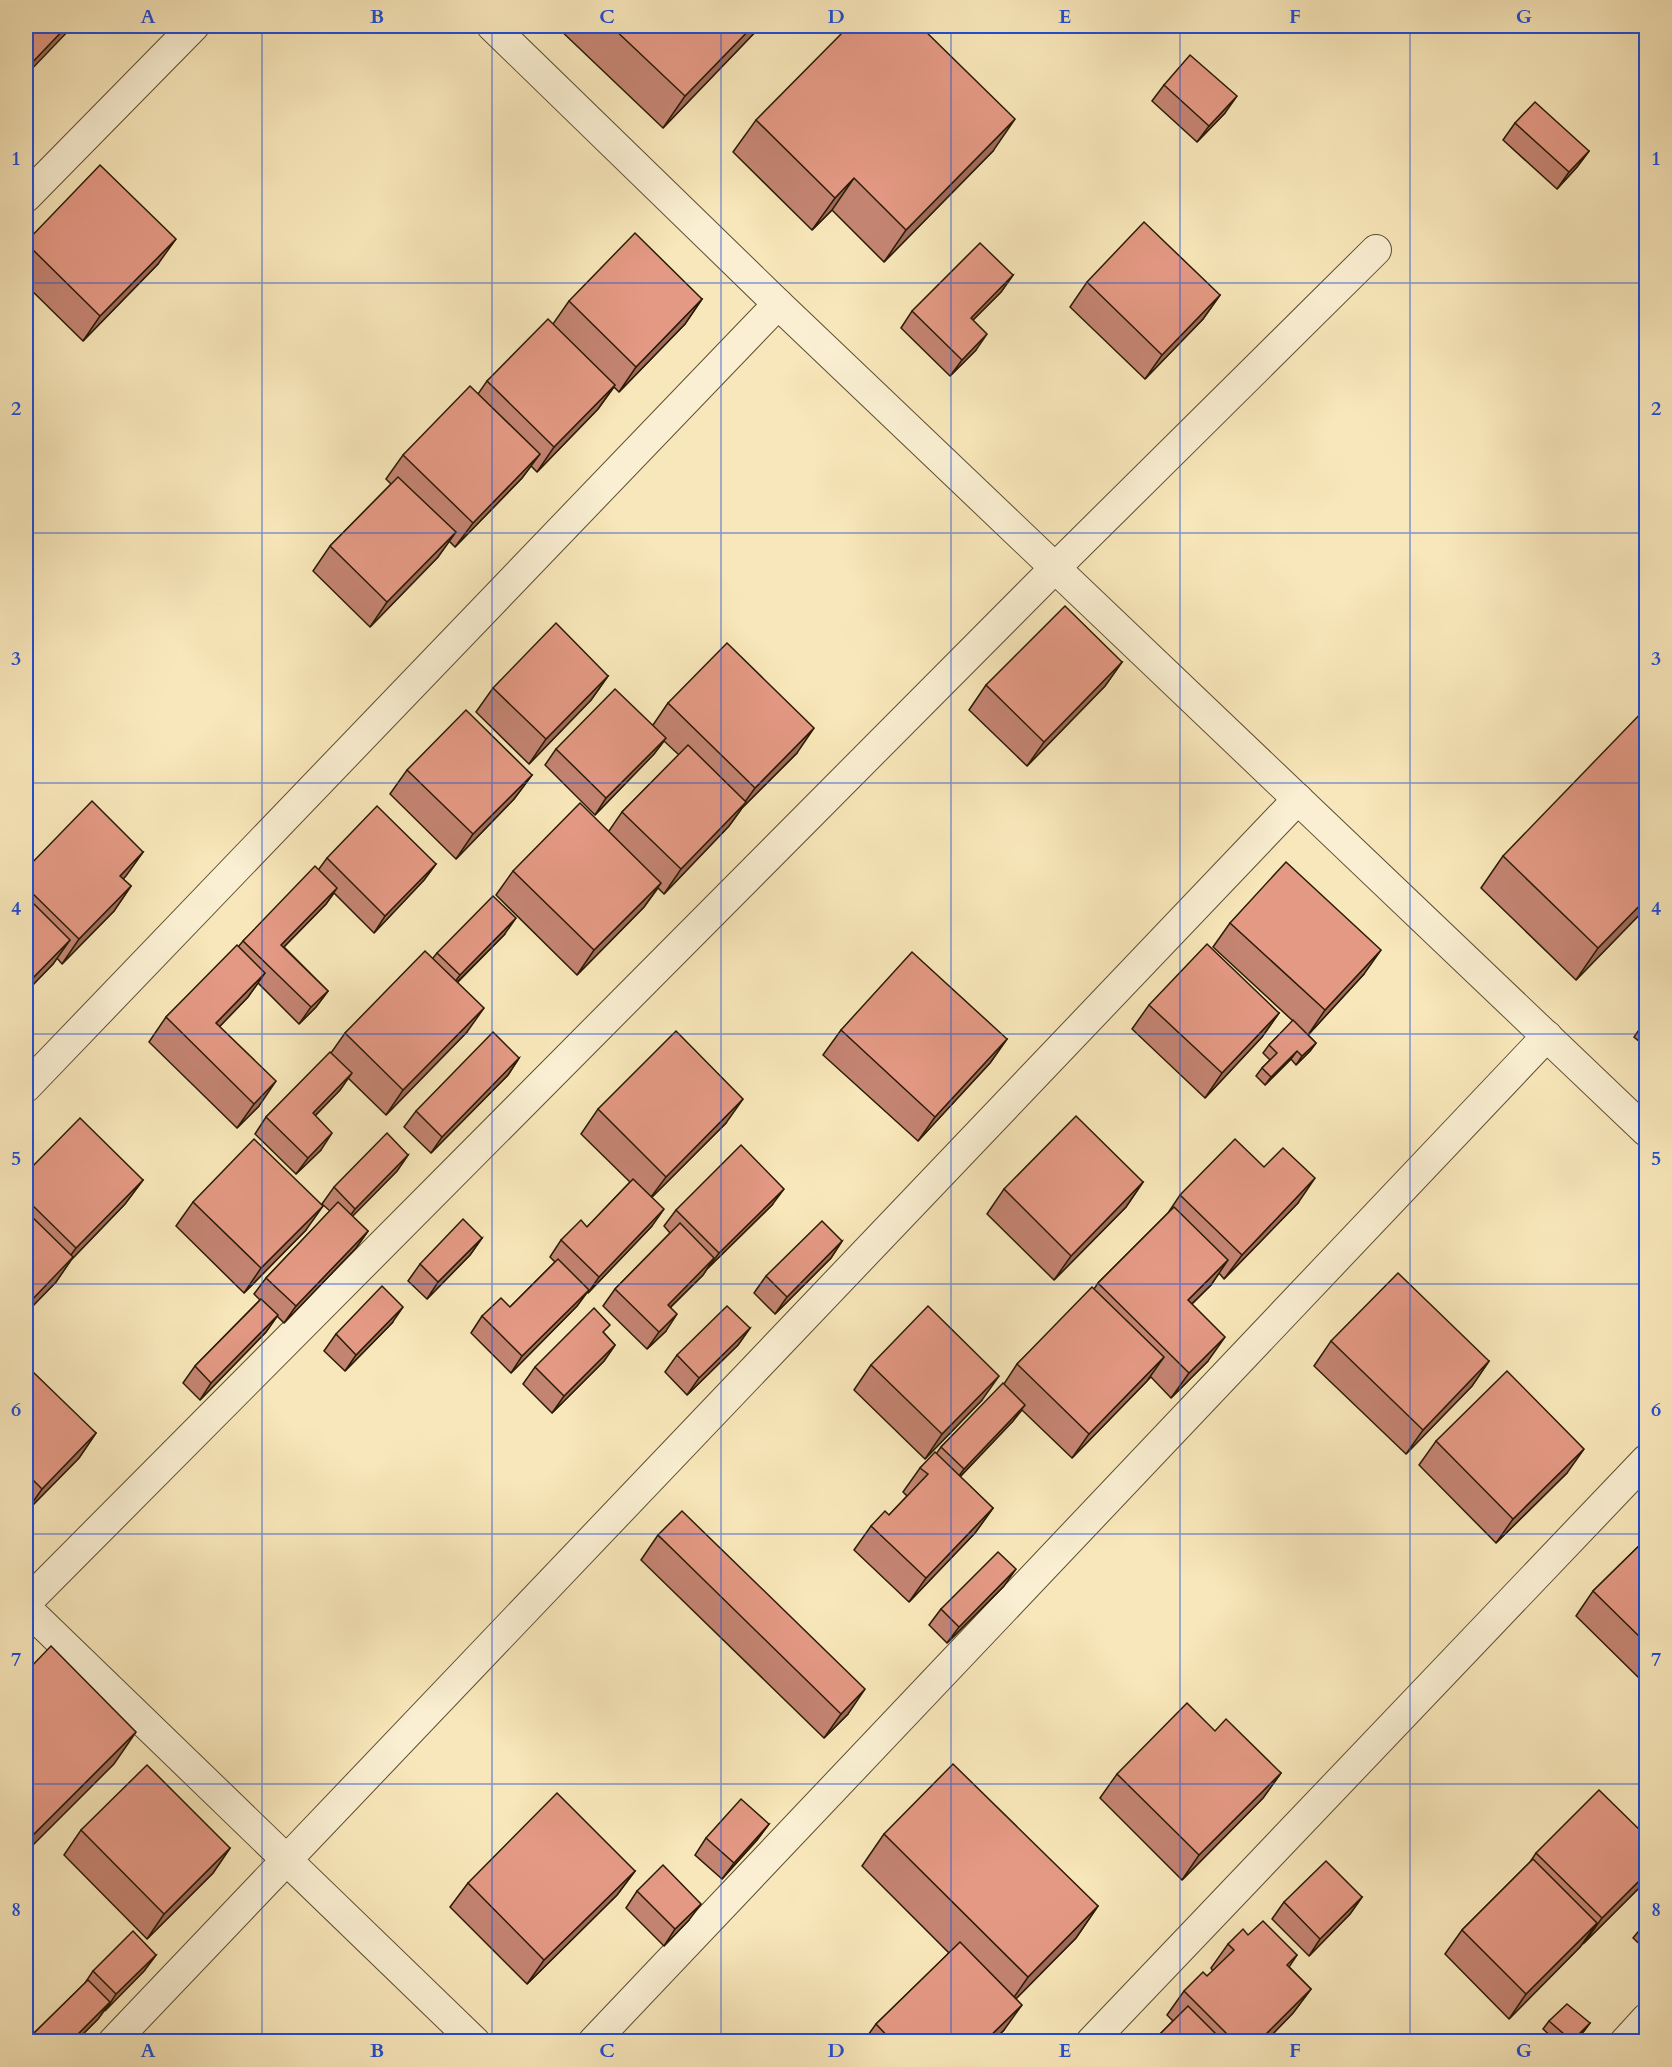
<svg xmlns="http://www.w3.org/2000/svg" width="1672" height="2067" font-family="Cardo,serif">
<style>
.lines{fill:none;stroke-linecap:round;stroke-linejoin:round}
.street-casing{stroke:#5e4e32;stroke-width:32}
.street{stroke:#faefd2;stroke-width:30}
.wall{fill:#c48472;stroke:#2a1b05;stroke-width:1.5}
.shaded-wall{fill:#a06b5c;stroke:#2a1b05;stroke-width:1.5}
.building{fill:#e49984;stroke:#2a1b05;stroke-width:1.5}
.grid{fill:none;stroke:#1d4ed8;stroke-width:1.5;stroke-opacity:0.55}
.neatline{fill:none;stroke:#1d4ed8;stroke-width:2}
.grid-label{font-size:20px;text-anchor:middle;font-weight:bold;fill:#1d4ed8}
</style>
<rect width="100%" height="100%" fill="#f8e7ba"/>
<filter id="stains"><feTurbulence type="fractalNoise" baseFrequency=".00333" numOctaves="4"/><feColorMatrix values="0 0 0 0 .2 0 0 0 0 .09 0 0 0 0 .02 0 0 0 .5 -.17"/></filter>
<radialGradient id="worn" r=".72"><stop offset=".6" stop-color="#630" stop-opacity="0"/><stop offset="1" stop-color="#630" stop-opacity=".3"/></radialGradient>
<g class="lines">
<defs>
<g id="street">
<polyline points="492,26 778,304 1646,1131"/>
<polyline points="26,197 194,26"/>
<polyline points="26,1087 778,304"/>
<polyline points="26,1603 1055,568 1376,250"/>
<polyline points="26,1608 475,2042"/>
<polyline points="113,2042 1298,799"/>
<polyline points="593,2042 1547,1036"/>
<polyline points="1091,2042 1646,1460"/>
<polyline points="1625,2042 1646,2019"/>
</g>
</defs>
<use href="#street" class="street-casing"/>
<use href="#street" class="street"/>
</g>
<g class="wall">
<polygon points="556,26 761,26 663,128"/>
<polygon points="1164,85 1225,113 1197,142 1152,101"/>
<polygon points="756,120 993,151 884,262 832,210 812,230 733,152"/>
<polygon points="1515,123 1589,151 1577,167 1557,189 1503,140"/>
<polygon points="26,242 158,264 83,341 26,285"/>
<polygon points="1013,275 1001,292 973,320 976,350 950,376 901,328 912,311"/>
<polygon points="1087,282 1220,295 1203,319 1145,379 1070,307"/>
<polygon points="702,299 685,324 619,392 614,387 598,409 537,472 531,466 522,478 455,547 449,541 438,557 370,627 313,571 330,546 391,484 386,479 403,455 478,394 487,381 553,324 569,301"/>
<polygon points="1122,662 1105,686 1027,766 969,710 986,685"/>
<polygon points="608,676 591,700 529,764 476,712 493,688"/>
<polygon points="668,703 797,753 742,808 729,826 664,894 658,888 644,907 577,975 496,895 513,871 609,831 622,812 679,755 664,741 654,754 595,815 545,765 556,749 653,725"/>
<polygon points="407,770 532,775 514,799 456,859 390,794"/>
<polygon points="143,852 123,879 131,886 114,911 62,964 57,958 53,964 26,992 26,869"/>
<polygon points="1503,856 1647,907 1576,980 1481,888"/>
<polygon points="327,858 436,864 424,880 374,933 334,893 326,904 284,947 328,991 316,1007 299,1024 258,983 248,997 219,1027 259,1106 237,1128 149,1042 166,1017 238,947 243,941 319,869"/>
<polygon points="1230,923 1364,974 1308,1035 1316,1043 1310,1051 1296,1065 1291,1059 1265,1085 1256,1076 1262,1068 1270,1060 1263,1053 1269,1045 1293,1021 1213,947"/>
<polygon points="504,935 458,982 467,1032 386,1115 348,1078 340,1090 315,1116 321,1150 296,1174 255,1134 266,1117 331,1053 345,1033 433,958 437,953"/>
<polygon points="1149,1005 1279,1013 1262,1037 1205,1098 1132,1029"/>
<polygon points="1647,1018 1647,1048 1634,1037"/>
<polygon points="841,1030 1007,1039 990,1063 918,1141 823,1055"/>
<polygon points="519,1058 508,1075 431,1153 404,1127 416,1111"/>
<polygon points="598,1109 726,1123 652,1197 652,1226 588,1293 587,1292 577,1306 511,1373 471,1333 482,1316 510,1307 555,1262 550,1257 561,1240 587,1227 630,1182 581,1134"/>
<polygon points="408,1155 397,1171 352,1216 368,1231 356,1248 284,1323 277,1316 266,1332 200,1400 183,1383 195,1366 260,1300 254,1294 266,1278 330,1211 322,1204 334,1187"/>
<polygon points="26,1173 143,1180 125,1204 71,1260 56,1282 26,1313"/>
<polygon points="1143,1182 1126,1207 1054,1280 987,1214 1004,1189"/>
<polygon points="1180,1195 1298,1203 1224,1279 1219,1273 1211,1285 1192,1304 1208,1361 1171,1398 1151,1377 1147,1381 1072,1458 1022,1410 1013,1421 960,1477 993,1508 975,1533 909,1602 854,1550 871,1526 889,1515 907,1496 903,1492 920,1468 936,1454 941,1447 1004,1384 1017,1364 1094,1289 1098,1283 1168,1213"/>
<polygon points="193,1202 306,1230 244,1293 176,1226"/>
<polygon points="772,1205 707,1269 703,1275 671,1307 666,1331 647,1349 603,1306 615,1289 670,1233 664,1226 676,1210"/>
<polygon points="482,1238 470,1255 427,1299 408,1281 420,1264"/>
<polygon points="842,1241 831,1258 775,1314 754,1293 766,1276"/>
<polygon points="392,1323 345,1371 324,1351 336,1334"/>
<polygon points="750,1328 738,1345 687,1395 665,1372 677,1355"/>
<polygon points="604,1333 615,1345 604,1361 552,1413 523,1384 535,1367"/>
<polygon points="1331,1341 1489,1361 1472,1386 1406,1454 1314,1366"/>
<polygon points="871,1365 982,1400 925,1459 854,1390"/>
<polygon points="26,1378 96,1433 79,1458 26,1512"/>
<polygon points="1436,1441 1567,1473 1496,1543 1419,1465"/>
<polygon points="658,1535 848,1714 824,1738 641,1560"/>
<polygon points="1647,1538 1647,1676 1642,1681 1576,1616 1593,1591"/>
<polygon points="1004,1586 947,1643 929,1625 941,1609"/>
<polygon points="1215,1731 1281,1773 1263,1798 1182,1880 1100,1798 1117,1774"/>
<polygon points="769,1824 757,1840 722,1879 695,1855 706,1838"/>
<polygon points="81,1830 230,1848 213,1873 147,1939 64,1855"/>
<polygon points="884,1834 1098,1906 1076,1938 1015,1999 1004,2030 992,2042 863,2042 876,2024 949,1953 862,1866"/>
<polygon points="1536,1853 1647,1873 1647,1880 1584,1943 1584,1942 1580,1947 1509,2019 1445,1954 1462,1930 1530,1862"/>
<polygon points="635,1871 617,1895 527,1984 450,1907 468,1883"/>
<polygon points="637,1891 689,1920 664,1946 626,1908"/>
<polygon points="1362,1897 1350,1914 1309,1956 1272,1919 1284,1902"/>
<polygon points="1647,1921 1647,1951 1633,1938"/>
<polygon points="1248,1935 1297,1955 1289,1967 1311,1989 1293,2013 1265,2042 1152,2042 1173,2021 1167,2015 1184,1991 1207,1976 1213,1971 1211,1968 1228,1944"/>
<polygon points="156,1955 144,1971 104,2011 98,2019 75,2042 28,2042 32,2035 85,1983 93,1971"/>
<polygon points="1549,2021 1590,2023 1584,2031 1574,2042 1557,2042 1543,2029"/>
</g>
<g class="shaded-wall">
<polygon points="67,26 73,26 26,75 26,69"/>
<polygon points="753,26 761,26 663,128 685,96"/>
<polygon points="1237,96 1225,113 1197,142 1209,126"/>
<polygon points="1015,119 993,151 884,262 906,230"/>
<polygon points="1589,151 1577,167 1557,189 1569,172"/>
<polygon points="854,178 832,210 812,230 835,198"/>
<polygon points="176,239 158,264 83,341 100,316"/>
<polygon points="1013,275 1001,292 959,334 971,318"/>
<polygon points="1220,295 1203,319 1145,379 1162,355"/>
<polygon points="702,299 685,324 619,392 636,367"/>
<polygon points="987,334 976,350 950,376 962,360"/>
<polygon points="615,385 598,409 537,472 554,447"/>
<polygon points="540,454 522,478 455,547 473,523"/>
<polygon points="456,532 438,557 370,627 387,602"/>
<polygon points="1122,662 1105,686 1027,766 1044,742"/>
<polygon points="608,676 591,700 529,764 546,739"/>
<polygon points="814,728 797,753 742,808 729,826 664,894 681,869 742,806 755,788"/>
<polygon points="666,738 654,754 595,815 606,798"/>
<polygon points="532,775 514,799 456,859 473,834"/>
<polygon points="143,852 126,876 102,900 120,876"/>
<polygon points="436,864 424,880 374,933 385,916"/>
<polygon points="661,883 644,907 577,975 594,950"/>
<polygon points="131,886 114,911 62,964 79,939"/>
<polygon points="337,888 326,904 269,962 281,945"/>
<polygon points="1647,898 1647,907 1576,980 1598,948"/>
<polygon points="516,918 504,935 448,991 460,975"/>
<polygon points="70,940 53,964 26,992 26,985"/>
<polygon points="1381,950 1364,974 1308,1035 1325,1010"/>
<polygon points="265,973 248,997 199,1048 216,1023"/>
<polygon points="328,991 316,1007 299,1024 311,1007"/>
<polygon points="484,1008 467,1032 386,1115 403,1090"/>
<polygon points="1279,1013 1262,1037 1205,1098 1222,1073"/>
<polygon points="1007,1039 990,1063 918,1141 935,1117"/>
<polygon points="1316,1043 1310,1051 1296,1065 1302,1056"/>
<polygon points="1297,1051 1291,1059 1265,1085 1271,1077"/>
<polygon points="519,1058 508,1075 431,1153 442,1137"/>
<polygon points="352,1073 340,1090 301,1130 313,1113"/>
<polygon points="276,1081 259,1106 237,1128 254,1104"/>
<polygon points="743,1099 726,1123 648,1201 666,1177"/>
<polygon points="332,1133 321,1150 296,1174 308,1158"/>
<polygon points="408,1155 397,1171 344,1225 355,1209"/>
<polygon points="1315,1178 1298,1203 1224,1279 1242,1255"/>
<polygon points="143,1180 125,1204 71,1260 56,1282 26,1313 26,1306 60,1270 76,1248"/>
<polygon points="1143,1182 1126,1207 1054,1280 1071,1256"/>
<polygon points="784,1189 772,1205 707,1269 719,1253"/>
<polygon points="323,1206 306,1230 244,1293 261,1268"/>
<polygon points="664,1209 652,1226 588,1293 599,1277"/>
<polygon points="368,1231 356,1248 284,1323 296,1306"/>
<polygon points="482,1238 470,1255 427,1299 438,1282"/>
<polygon points="842,1241 831,1258 775,1314 787,1297"/>
<polygon points="714,1258 703,1275 656,1321 668,1305"/>
<polygon points="1228,1260 1211,1285 1171,1324 1188,1300"/>
<polygon points="589,1290 577,1306 511,1373 522,1356"/>
<polygon points="403,1307 392,1323 345,1371 356,1355"/>
<polygon points="677,1314 666,1331 647,1349 659,1332"/>
<polygon points="278,1315 266,1332 200,1400 211,1383"/>
<polygon points="750,1328 738,1345 687,1395 699,1378"/>
<polygon points="1225,1337 1208,1361 1171,1398 1189,1373"/>
<polygon points="615,1345 604,1361 552,1413 564,1396"/>
<polygon points="1164,1357 1147,1381 1072,1458 1089,1434"/>
<polygon points="1489,1361 1472,1386 1406,1454 1423,1430"/>
<polygon points="999,1376 982,1400 925,1459 942,1434"/>
<polygon points="1025,1405 1013,1421 952,1485 964,1469"/>
<polygon points="96,1433 79,1458 26,1512 42,1489"/>
<polygon points="1584,1449 1567,1473 1496,1543 1513,1519"/>
<polygon points="993,1508 975,1533 909,1602 926,1578"/>
<polygon points="1016,1569 1004,1586 947,1643 959,1627"/>
<polygon points="865,1689 848,1714 824,1738 841,1714"/>
<polygon points="136,1732 114,1764 26,1852 26,1842"/>
<polygon points="1281,1773 1263,1798 1182,1880 1199,1855"/>
<polygon points="769,1824 757,1840 722,1879 734,1863"/>
<polygon points="230,1848 213,1873 147,1939 164,1914"/>
<polygon points="635,1871 617,1895 527,1984 544,1960"/>
<polygon points="1647,1873 1647,1880 1584,1943 1602,1918"/>
<polygon points="1362,1897 1350,1914 1309,1956 1320,1939"/>
<polygon points="701,1904 689,1920 664,1946 675,1929"/>
<polygon points="1098,1906 1076,1938 1006,2009 1028,1977"/>
<polygon points="1597,1923 1580,1947 1509,2019 1526,1994"/>
<polygon points="156,1955 144,1971 105,2011 116,1994"/>
<polygon points="1311,1989 1293,2013 1265,2042 1258,2042"/>
<polygon points="110,2002 98,2019 75,2042 70,2042"/>
<polygon points="1022,2005 1004,2030 992,2042 984,2042"/>
<polygon points="1590,2023 1584,2031 1574,2042 1572,2042"/>
</g>
<g class="building">
<polygon points="26,26 67,26 26,69"/>
<polygon points="611,26 753,26 685,96"/>
<polygon points="849,26 920,26 1015,119 906,230 854,178 835,198 756,120"/>
<polygon points="1190,55 1237,96 1209,126 1164,85"/>
<polygon points="1535,102 1589,151 1569,172 1515,123"/>
<polygon points="100,165 176,239 100,316 26,243 26,242"/>
<polygon points="1144,222 1220,295 1162,355 1087,282"/>
<polygon points="635,233 702,299 636,367 569,301"/>
<polygon points="980,243 1013,275 971,318 987,334 962,360 912,311"/>
<polygon points="548,319 615,385 554,447 487,381"/>
<polygon points="470,386 540,454 473,523 403,455"/>
<polygon points="398,477 456,532 387,602 330,546"/>
<polygon points="1065,606 1122,662 1044,742 986,685"/>
<polygon points="556,623 608,676 546,739 493,688"/>
<polygon points="727,643 814,728 755,788 668,703"/>
<polygon points="615,689 666,738 606,798 556,749"/>
<polygon points="1647,707 1647,898 1598,948 1503,856"/>
<polygon points="466,710 532,775 473,834 407,770"/>
<polygon points="688,745 746,802 681,869 622,812"/>
<polygon points="92,801 143,852 120,876 131,886 79,939 26,887 26,869"/>
<polygon points="580,803 661,883 594,950 513,871"/>
<polygon points="377,806 436,864 385,916 327,858"/>
<polygon points="1286,862 1381,950 1325,1010 1230,923"/>
<polygon points="315,866 337,888 281,945 328,991 311,1007 243,941"/>
<polygon points="26,896 70,940 26,985"/>
<polygon points="493,896 516,918 460,975 437,953"/>
<polygon points="1207,944 1279,1013 1222,1073 1149,1005"/>
<polygon points="237,945 265,973 216,1023 276,1081 254,1104 166,1017"/>
<polygon points="425,951 484,1008 403,1090 345,1033"/>
<polygon points="912,952 1007,1039 935,1117 841,1030"/>
<polygon points="1293,1020 1316,1043 1302,1056 1297,1051 1271,1077 1262,1068 1277,1053 1269,1045"/>
<polygon points="676,1031 743,1099 666,1177 598,1109"/>
<polygon points="493,1032 519,1058 442,1137 416,1111"/>
<polygon points="330,1052 352,1073 313,1113 332,1133 308,1158 266,1117"/>
<polygon points="1076,1116 1143,1182 1071,1256 1004,1189"/>
<polygon points="80,1118 143,1180 76,1248 26,1199 26,1173"/>
<polygon points="387,1133 408,1155 355,1209 334,1187"/>
<polygon points="254,1139 323,1206 261,1268 193,1202"/>
<polygon points="1235,1139 1264,1167 1283,1148 1315,1178 1242,1255 1180,1195"/>
<polygon points="741,1145 784,1189 719,1253 676,1210"/>
<polygon points="633,1179 664,1209 599,1277 561,1240 581,1220 587,1227"/>
<polygon points="338,1202 368,1231 296,1306 266,1278"/>
<polygon points="1174,1207 1228,1260 1188,1300 1225,1337 1189,1373 1098,1283"/>
<polygon points="26,1211 73,1257 26,1306"/>
<polygon points="463,1219 482,1238 438,1282 420,1264"/>
<polygon points="822,1221 842,1241 787,1297 766,1276"/>
<polygon points="680,1223 714,1258 668,1305 677,1314 659,1332 615,1289"/>
<polygon points="558,1259 589,1290 522,1356 482,1316 501,1298 510,1307"/>
<polygon points="1398,1273 1489,1361 1423,1430 1331,1341"/>
<polygon points="382,1286 403,1307 356,1355 336,1334"/>
<polygon points="1092,1287 1164,1357 1089,1434 1017,1364"/>
<polygon points="261,1299 278,1315 211,1383 195,1366"/>
<polygon points="727,1306 750,1328 699,1378 677,1355"/>
<polygon points="928,1306 999,1376 942,1434 871,1365"/>
<polygon points="594,1308 610,1325 603,1332 615,1345 564,1396 535,1367"/>
<polygon points="32,1371 96,1433 42,1489 26,1473 26,1378"/>
<polygon points="1507,1371 1584,1449 1513,1519 1436,1441"/>
<polygon points="1003,1383 1025,1405 964,1469 941,1447"/>
<polygon points="935,1452 993,1508 926,1578 871,1526 885,1511 889,1515 928,1474 920,1468"/>
<polygon points="682,1511 865,1689 841,1714 658,1535"/>
<polygon points="1647,1538 1647,1644 1593,1591"/>
<polygon points="998,1552 1016,1569 959,1627 941,1609"/>
<polygon points="51,1646 136,1732 26,1842 26,1672"/>
<polygon points="1187,1703 1215,1731 1226,1719 1281,1773 1199,1855 1117,1774"/>
<polygon points="953,1764 1098,1906 1028,1977 884,1834"/>
<polygon points="147,1765 230,1848 164,1914 81,1830"/>
<polygon points="1599,1790 1647,1837 1647,1873 1602,1918 1536,1853"/>
<polygon points="557,1793 635,1871 544,1960 468,1883"/>
<polygon points="741,1799 769,1824 734,1863 706,1838"/>
<polygon points="1647,1826 1647,1837 1641,1832"/>
<polygon points="1533,1859 1597,1923 1526,1994 1462,1930"/>
<polygon points="1326,1861 1362,1897 1320,1939 1284,1902"/>
<polygon points="663,1865 701,1904 675,1929 637,1891"/>
<polygon points="1263,1921 1297,1955 1287,1965 1311,1989 1258,2042 1235,2042 1184,1991 1203,1972 1207,1976 1234,1950 1228,1944 1243,1929 1248,1935"/>
<polygon points="1647,1921 1647,1937 1639,1929"/>
<polygon points="133,1931 156,1955 116,1994 93,1971"/>
<polygon points="960,1942 1022,2005 984,2042 893,2042 876,2024"/>
<polygon points="88,1980 110,2002 70,2042 39,2042 32,2035"/>
<polygon points="1567,2004 1590,2023 1572,2041 1549,2021"/>
<polygon points="1188,2006 1224,2042 1152,2042"/>
</g>
<path class="grid" d="M 262,26 L 262,2042M 492,26 L 492,2042M 721,26 L 721,2042M 951,26 L 951,2042M 1180,26 L 1180,2042M 1410,26 L 1410,2042M 26,283 L 1646,283M 26,533 L 1646,533M 26,783 L 1646,783M 26,1034 L 1646,1034M 26,1284 L 1646,1284M 26,1534 L 1646,1534M 26,1784 L 1646,1784"/>
<rect width="1672" height="2067" fill="none" stroke="#f8e7ba" stroke-width="66"/>
<rect x="33" y="33" width="1606" height="2001" class="neatline"/>
<g class="grid-label">
<text x="148" y="23">A</text>
<text x="377" y="23">B</text>
<text x="607" y="23">C</text>
<text x="836" y="23">D</text>
<text x="1065" y="23">E</text>
<text x="1295" y="23">F</text>
<text x="1524" y="23">G</text>
<text x="16" y="165">1</text>
<text x="1656" y="165">1</text>
<text x="16" y="415">2</text>
<text x="1656" y="415">2</text>
<text x="16" y="665">3</text>
<text x="1656" y="665">3</text>
<text x="16" y="915">4</text>
<text x="1656" y="915">4</text>
<text x="16" y="1165">5</text>
<text x="1656" y="1165">5</text>
<text x="16" y="1416">6</text>
<text x="1656" y="1416">6</text>
<text x="16" y="1666">7</text>
<text x="1656" y="1666">7</text>
<text x="16" y="1916">8</text>
<text x="1656" y="1916">8</text>
<text x="148" y="2057">A</text>
<text x="377" y="2057">B</text>
<text x="607" y="2057">C</text>
<text x="836" y="2057">D</text>
<text x="1065" y="2057">E</text>
<text x="1295" y="2057">F</text>
<text x="1524" y="2057">G</text>
</g>
<rect width="100%" height="100%" filter="url(#stains)"/>
<rect width="100%" height="100%" fill="url(#worn)"/>
</svg>
